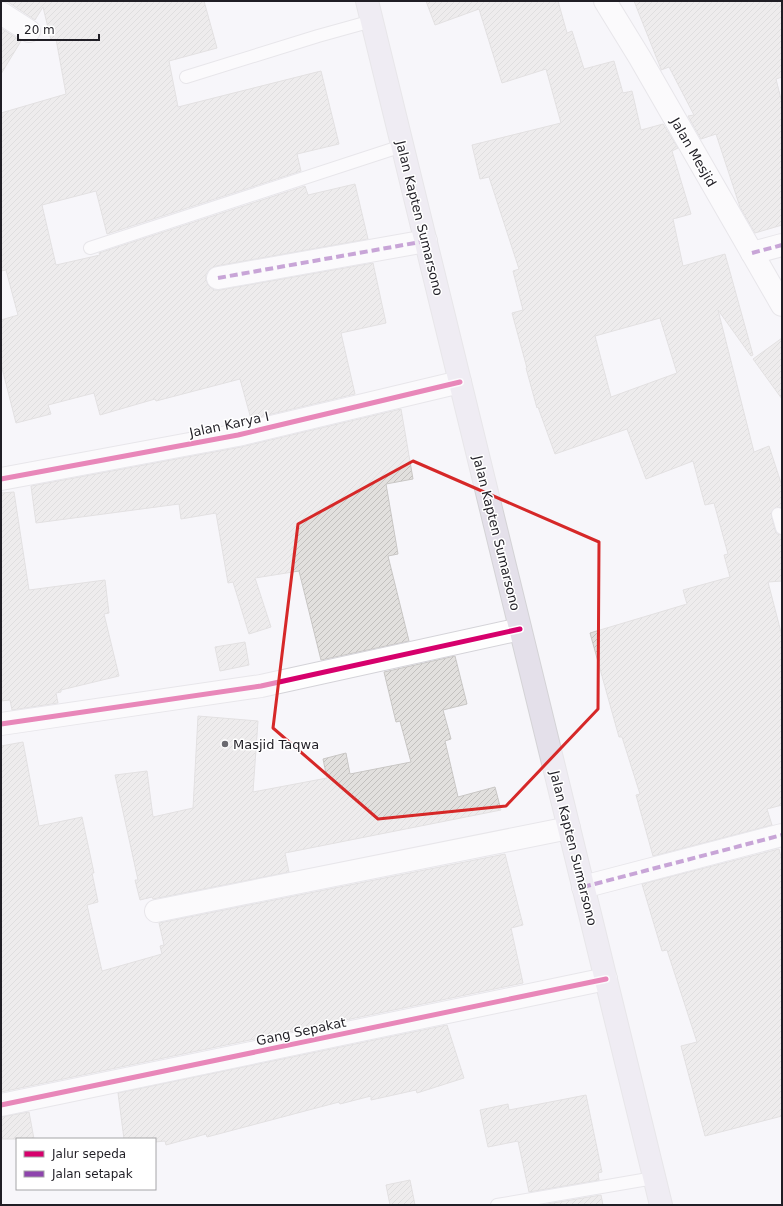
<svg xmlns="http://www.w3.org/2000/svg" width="783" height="1206" font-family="'DejaVu Sans',sans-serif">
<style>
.building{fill:url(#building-hatch);stroke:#c9c7c5;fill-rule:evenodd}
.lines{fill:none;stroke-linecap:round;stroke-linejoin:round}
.service-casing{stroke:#d4d3d8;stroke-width:14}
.minor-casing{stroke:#d4d3d8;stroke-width:24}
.trunk-casing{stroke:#d4d3d6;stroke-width:24}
.service{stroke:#fefefe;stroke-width:12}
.minor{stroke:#fefefe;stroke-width:22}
.trunk{stroke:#e4e0ea;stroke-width:22}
.quiet{stroke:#8e44ad;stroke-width:4;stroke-dasharray:8 4;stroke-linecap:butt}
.cycleway-casing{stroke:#fff;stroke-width:8}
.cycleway{stroke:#d6006c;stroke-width:5}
.marked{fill:none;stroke:#d62828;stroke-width:3;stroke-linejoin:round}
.poi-dot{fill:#6b6a70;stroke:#fff;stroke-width:1.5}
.labels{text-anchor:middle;stroke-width:3;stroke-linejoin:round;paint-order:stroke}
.street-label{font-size:13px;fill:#201e25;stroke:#fff}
.poi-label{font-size:13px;fill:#201e25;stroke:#fff;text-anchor:start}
</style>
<defs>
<pattern id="building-hatch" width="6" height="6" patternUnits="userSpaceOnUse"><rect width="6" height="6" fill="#e2e0de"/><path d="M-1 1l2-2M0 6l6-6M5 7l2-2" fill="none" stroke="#c2c0be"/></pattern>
</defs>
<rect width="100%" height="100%" fill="#f7f6fa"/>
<g class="building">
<polygon points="3,1 204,1 217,48 169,61 178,107 321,71 339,144 297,154 301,171 107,234 96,191 42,205 56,265 100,255 99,253 305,186 308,195 355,184 368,239 216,266 210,269 206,274 206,280 209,286 214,290 220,290 373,263 386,323 341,333 355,394 251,419 240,379 156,401 155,399 100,415 94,393 48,405 51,414 16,423 1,364 1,320 18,315 6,270 1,271 1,113 66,94 56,39 51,40 43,7 35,20 8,2"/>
<path d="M 426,1 L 558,1 L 567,33 L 572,31 L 584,69 L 614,61 L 623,93 L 632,91 L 641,130 L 663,124 L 678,148 L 672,151 L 691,214 L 673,219 L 683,266 L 725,254 L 753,355 L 751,356 L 718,310 L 754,452 L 769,446 L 782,486 L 782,508 L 776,507 L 771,513 L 775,530 L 777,534 L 782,535 L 782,581 L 768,582 L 782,636 L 782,805 L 767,809 L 772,825 L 653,856 L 636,795 L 640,794 L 622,737 L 619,737 L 590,633 L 687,604 L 683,590 L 730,577 L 724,555 L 728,554 L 714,503 L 705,505 L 693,461 L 646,479 L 627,429 L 555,454 L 538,407 L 537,408 L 526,368 L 527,368 L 512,313 L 523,310 L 513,271 L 519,269 L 489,177 L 480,179 L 472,145 L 561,123 L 546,69 L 502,83 L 479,9 L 435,25 ZM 660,318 L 677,373 L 611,397 L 595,336 Z"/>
<polygon points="634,1 782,1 782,77 776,79 782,103 782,225 755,233 740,207 716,134 701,139 688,116 694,115 669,67 661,70 661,69"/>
<polygon points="1,28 21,41 1,74"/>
<polygon points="782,338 782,399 753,359"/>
<polygon points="401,409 413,479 386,484 398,554 388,556 409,641 321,660 299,571 255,578 271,627 249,634 233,582 228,583 216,513 181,519 179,504 36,523 31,486 241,447"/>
<polygon points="14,492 29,590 105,580 109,613 104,614 119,676 61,690 61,692 56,693 58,703 12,710 10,700 1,701 1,493"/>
<polygon points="245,642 249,665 220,671 215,647"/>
<polygon points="455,656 467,704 443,710 451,739 445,741 458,797 495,787 501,810 285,853 289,872 153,899 152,897 140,900 135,880 138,880 115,775 147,771 153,817 193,808 198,716 258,721 253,792 327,778 323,759 346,753 350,774 411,762 400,721 396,722 384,672"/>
<polygon points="23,742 39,826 82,817 94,873 92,873 98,902 87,905 102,971 162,954 160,946 164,945 159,923 505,854 523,925 511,928 523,983 1,1092 1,746"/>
<polygon points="779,849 782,860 782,1116 705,1136 681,1046 697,1042 667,950 662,951 642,884"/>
<polygon points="447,1025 464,1078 417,1093 416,1090 371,1100 371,1096 340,1104 339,1102 207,1137 206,1134 166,1145 165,1141 155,1142 155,1139 124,1139 118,1093"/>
<polygon points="586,1095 602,1172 598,1173 599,1180 529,1192 518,1141 488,1147 480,1110 508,1104 509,1110"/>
<polygon points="29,1112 34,1139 1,1139 1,1117"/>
<polygon points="410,1180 415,1205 390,1205 386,1185"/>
<polygon points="601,1195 603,1205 541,1205"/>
</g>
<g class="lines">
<defs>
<g id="service">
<polyline points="186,77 318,36 372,21"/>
<polyline points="90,248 402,146"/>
<polyline points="778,514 782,528"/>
<polyline points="497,1205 654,1178"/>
</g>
<g id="minor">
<polyline points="605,1 640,58 782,305"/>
<polyline points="1,13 29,31"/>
<polyline points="752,253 782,245"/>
<polyline points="218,278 426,241"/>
<polyline points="1,479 238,435 460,382"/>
<polyline points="1,724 261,686 520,629"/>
<polyline points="583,887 782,835"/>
<polyline points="156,911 569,828"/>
<polyline points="1,1105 606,979"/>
</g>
<polyline id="trunk" points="367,1 661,1205"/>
</defs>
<use href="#service" class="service-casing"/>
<use href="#minor" class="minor-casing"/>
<use href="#trunk" class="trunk-casing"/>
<use href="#service" class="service"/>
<use href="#minor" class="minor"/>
<use href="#trunk" class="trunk"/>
<g class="quiet">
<polyline points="752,253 782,245"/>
<polyline points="218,278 426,241"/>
<polyline points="583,887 782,835"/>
</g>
<defs>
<g id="cycleway">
<polyline points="1,479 238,435 460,382"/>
<polyline points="1,724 261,686 520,629"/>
<polyline points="1,1105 606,979"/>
</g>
</defs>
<use href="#cycleway" class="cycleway-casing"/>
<use href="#cycleway" class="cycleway"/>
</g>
<path d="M0 0H783V1206H0ZM 413,461 L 599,542 L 598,709 L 506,806 L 378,819 L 273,728 L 298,524 Z" fill="#f7f6fa" fill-opacity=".55" fill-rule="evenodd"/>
<path class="marked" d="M 413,461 L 599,542 L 598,709 L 506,806 L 378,819 L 273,728 L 298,524 Z"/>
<circle class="poi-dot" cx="225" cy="744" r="4"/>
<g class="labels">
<g class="street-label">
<text transform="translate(694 152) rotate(60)" y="5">Jalan Mesjid</text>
<text transform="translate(420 218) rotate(76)" y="5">Jalan Kapten Sumarsono</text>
<text transform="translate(229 424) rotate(-12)" y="5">Jalan Karya I</text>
<text transform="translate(497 533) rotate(76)" y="5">Jalan Kapten Sumarsono</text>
<text transform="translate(574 848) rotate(76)" y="5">Jalan Kapten Sumarsono</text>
<text transform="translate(301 1031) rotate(-12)" y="5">Gang Sepakat</text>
</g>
<g class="poi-label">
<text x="233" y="749">Masjid Taqwa</text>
</g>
</g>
<rect width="783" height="1206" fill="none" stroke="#201e25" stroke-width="4"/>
<rect x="16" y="1138" width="140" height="52" fill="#ffffff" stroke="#a6a5a8"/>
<rect x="24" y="1151" width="20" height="6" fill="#d6006c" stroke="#a6a5a8"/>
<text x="52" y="1158" font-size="12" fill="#201e25">Jalur sepeda</text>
<rect x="24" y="1171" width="20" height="6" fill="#8e44ad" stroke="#a6a5a8"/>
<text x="52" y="1178" font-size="12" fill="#201e25">Jalan setapak</text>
<path d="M18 34v6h81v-6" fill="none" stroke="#201e25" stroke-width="2"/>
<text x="24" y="34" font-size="12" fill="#201e25" stroke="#ffffff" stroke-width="3" paint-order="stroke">20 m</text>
</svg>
